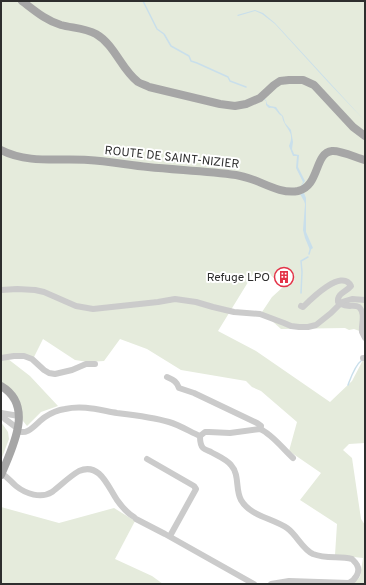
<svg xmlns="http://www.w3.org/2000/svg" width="366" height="585" font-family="Overpass,sans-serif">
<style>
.green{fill:#e5ebdc}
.water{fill:#c9dfeb}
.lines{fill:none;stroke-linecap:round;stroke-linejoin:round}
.stream{stroke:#c9dfeb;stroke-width:1.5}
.minor{stroke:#cbcbcb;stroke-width:6}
.major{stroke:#a6a6a6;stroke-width:8}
.labels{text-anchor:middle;stroke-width:4;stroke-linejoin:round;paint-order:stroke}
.street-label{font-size:12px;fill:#2e2e2e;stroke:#fff}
.poi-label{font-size:12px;fill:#2e2e2e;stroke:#fff;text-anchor:end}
</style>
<rect width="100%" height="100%" fill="#fff"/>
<g class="green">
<polygon points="1,1 365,1 365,333 354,329 349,330 345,328 281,329 262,312 272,297 283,287 295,281 283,273 276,280 267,272 253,274 218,331 256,351 330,402 352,381 363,360 365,360 365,443 349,444 343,450 352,458 361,519 365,525 365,584 352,584 360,577 363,558 335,555 337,524 300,500 321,473 289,451 297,422 261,391 252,387 246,381 181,370 147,349 120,339 104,361 88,362 75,360 43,339 34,357 8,359 30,376 58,406 41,412 27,426 23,421 14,392 1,383"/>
<polygon points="1,422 8,432 9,439 1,460"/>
<polygon points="1,507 59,523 114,508 135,521 115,559 152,576 163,584 1,584"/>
</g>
<g class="water">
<polygon points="255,10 263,13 275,23 365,121 327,81 275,24 262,14 255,11 238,16 237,15"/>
<path d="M 262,98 L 266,100 L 267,104 L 270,106 L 276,107 L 280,113 L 283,116 L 285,123 L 291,130 L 293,142 L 292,149 L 294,154 L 299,155 L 298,167 L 305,181 L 300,188 L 303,182 L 296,168 L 297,156 L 293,156 L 289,146 C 296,131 284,129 282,116 C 276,113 277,106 269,108 L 266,105 L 266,101 Z"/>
<polygon points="304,193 306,198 306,232 313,248 310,250 305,238 303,230 305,204 304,201 300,194"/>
</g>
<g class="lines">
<g class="stream">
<polyline points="143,1 157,29 164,34 171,46 189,56 191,61 197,63 228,77 230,81 246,87"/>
<polyline points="309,254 311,247"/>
<polyline points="301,293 302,272 301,261 308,257"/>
<path d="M 348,385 C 351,377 355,365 362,360"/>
</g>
<g class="minor">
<polyline points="1,290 17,289 35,290 44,292 76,306 93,309 158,302 175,299 196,302 213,307 234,312 260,314 284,323 291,326 299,327 308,327 316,325 331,313 342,302 352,299 365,300"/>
<path d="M 341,304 C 348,308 354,304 359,307 C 366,314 361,324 362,332 C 363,334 364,336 365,338"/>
<path d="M 301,306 L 303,307 C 311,299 342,268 351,286 C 346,292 337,293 338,302 L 341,304"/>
<polyline points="1,358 14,356 24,356 32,359 44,370 49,373 55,374 72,370 86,364 95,364"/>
<polyline points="363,358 365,358"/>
<path d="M 167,377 C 174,380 177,382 179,388 L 194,393 L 257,423 L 261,426 L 260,429"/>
<polyline points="1,413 5,419 17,428"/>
<polyline points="1,413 19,416"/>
<path d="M 17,431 C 29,436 36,423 45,417 C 51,413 58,410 65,409 C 83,405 99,410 117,413 C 134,415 152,417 169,422 C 179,425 189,431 200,436"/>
<path d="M 200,436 C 200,440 200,445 203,448 C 205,450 209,451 211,452 C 218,456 226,459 231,465 C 240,475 235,489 241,500 C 250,516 272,518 287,528 C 297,535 302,549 313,554 C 326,559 339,556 352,559 C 354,561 356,563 357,565 C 361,572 355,580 349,583 L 289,581 L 271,584"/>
<path d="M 200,436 L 205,432 L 209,432 L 230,433 L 260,429 C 272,434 283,449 293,458"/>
<polyline points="147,459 194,486 196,489 170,536"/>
<path d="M 1,473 C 8,477 11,482 16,486 C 26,494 41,499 52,492 C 60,486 70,476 79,471 C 100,462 108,487 117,500 C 122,507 127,513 134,517"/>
<polyline points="136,519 165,534 254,584"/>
</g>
<g class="major">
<path d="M 22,1 C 34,10 45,20 61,25 C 72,28 85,28 96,34 C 115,45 121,69 138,82 C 141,84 146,85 149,87 L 220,104 L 235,106 L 246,104 L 260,98 L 274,85 L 280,81 L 289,80 L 303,80 L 314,85 L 353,127 L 365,136"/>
<path d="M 1,150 C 28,164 59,158 88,160 C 108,161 128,165 148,167 C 177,170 207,171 236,175 C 242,176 248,178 254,180 C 267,185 283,194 298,191 C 320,186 314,153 332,151 C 340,150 357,158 365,160"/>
<path d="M 1,386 C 35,406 12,448 1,475"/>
</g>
</g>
<defs>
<symbol id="building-ring" viewBox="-11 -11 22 22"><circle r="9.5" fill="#fff" stroke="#e33348" stroke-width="1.5"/><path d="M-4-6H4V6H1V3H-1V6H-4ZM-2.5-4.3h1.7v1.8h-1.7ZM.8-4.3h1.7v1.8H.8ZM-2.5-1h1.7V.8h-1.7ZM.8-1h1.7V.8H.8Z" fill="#e33348"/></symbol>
</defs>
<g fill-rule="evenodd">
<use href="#building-ring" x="273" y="266" width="22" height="22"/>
</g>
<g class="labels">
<g class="street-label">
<text transform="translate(172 157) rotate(6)" y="4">ROUTE DE SAINT-NIZIER</text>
</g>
<g class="poi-label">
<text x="270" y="281">Refuge LPO</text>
</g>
</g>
<rect width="366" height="585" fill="none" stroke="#2e2e2e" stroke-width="4"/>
</svg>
